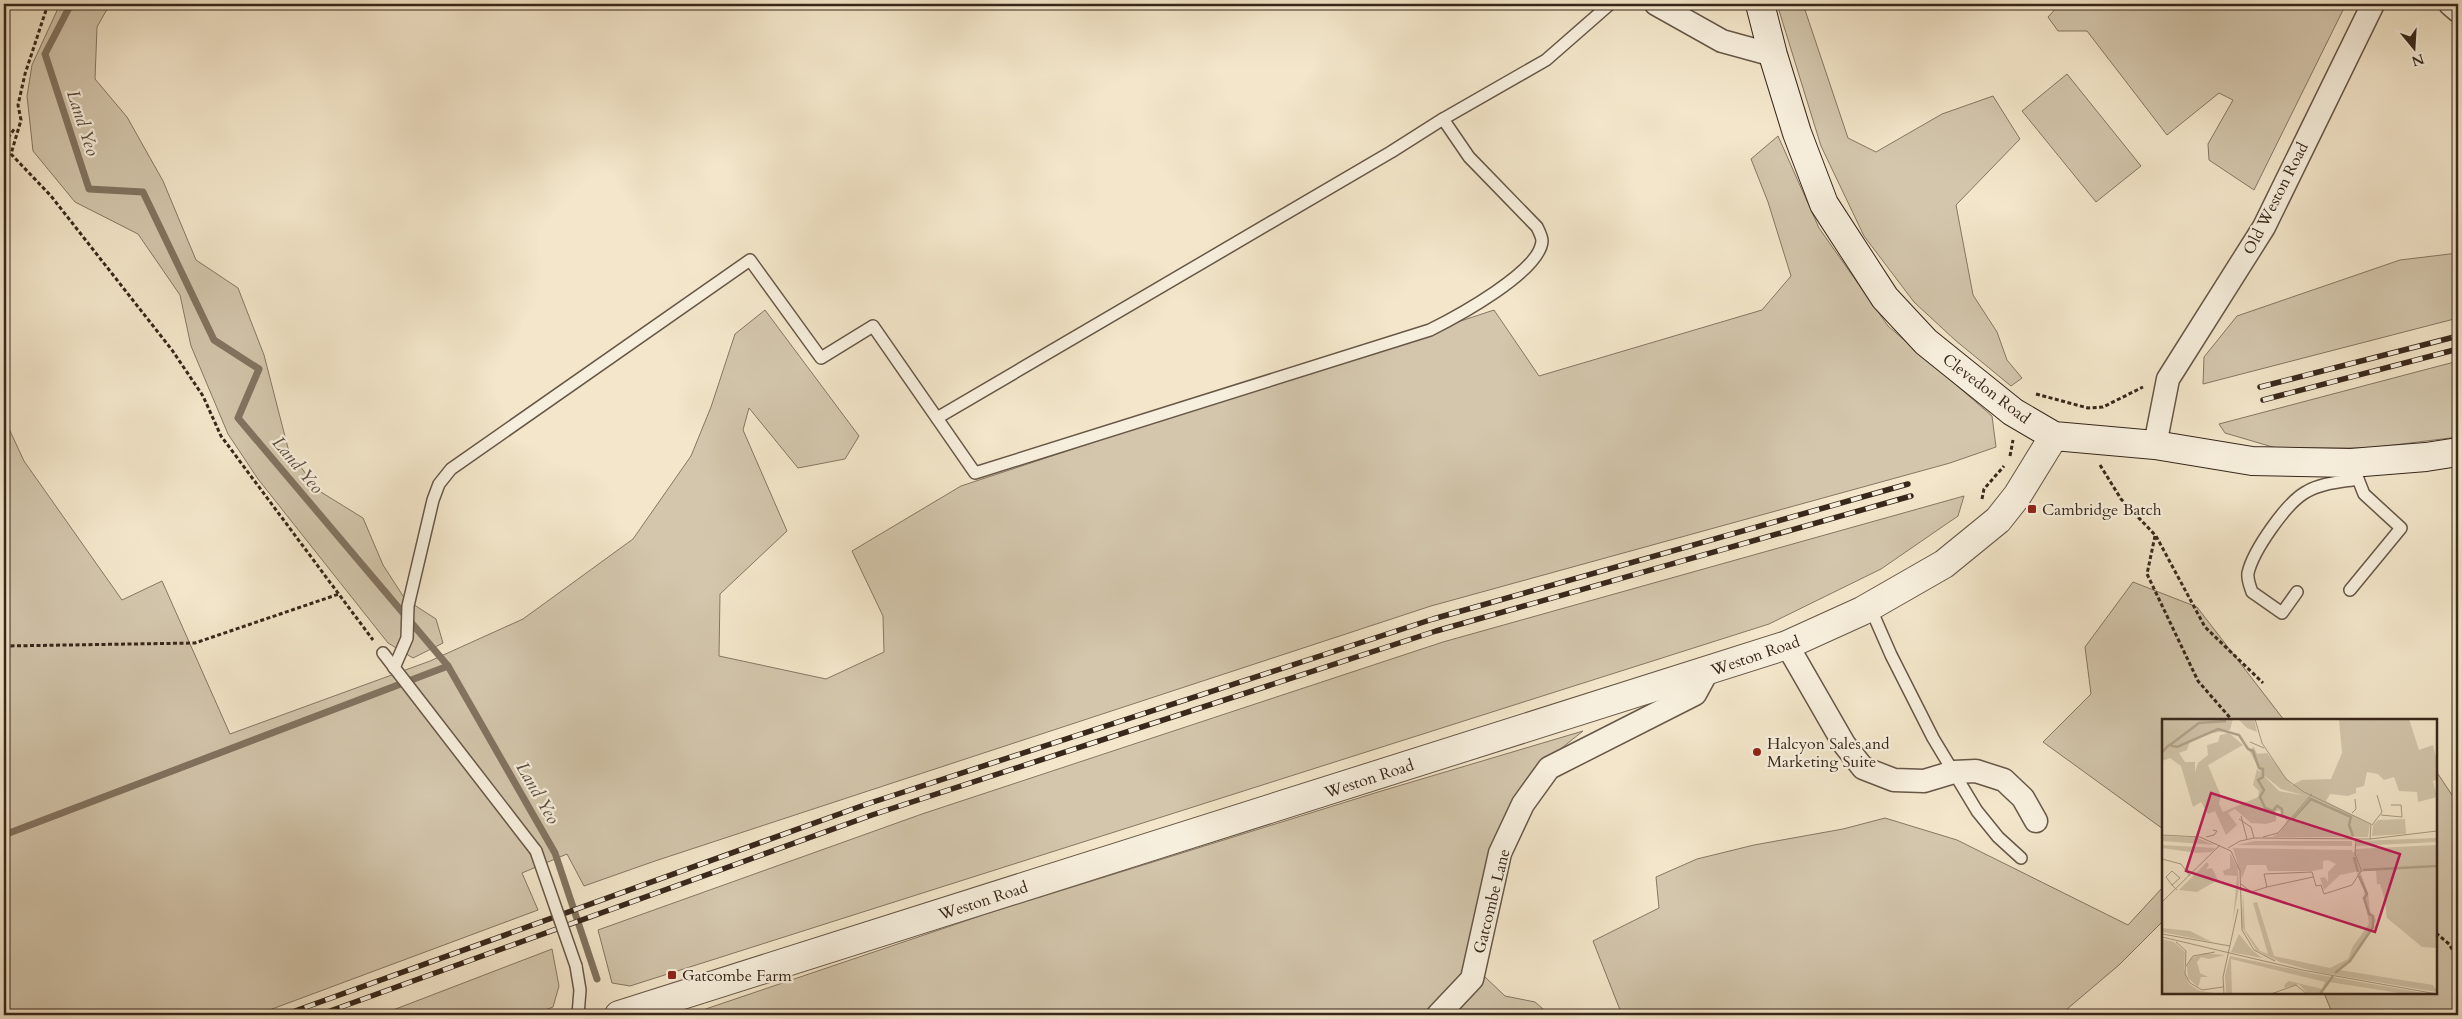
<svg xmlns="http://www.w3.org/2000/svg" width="2462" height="1019" font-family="Cardo,serif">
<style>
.green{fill:#d3c6ac;stroke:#867664}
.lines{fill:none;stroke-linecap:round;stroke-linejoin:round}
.stream{stroke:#827360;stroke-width:7}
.service-casing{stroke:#675747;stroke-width:14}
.minor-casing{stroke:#675747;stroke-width:25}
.tertiary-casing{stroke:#675747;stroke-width:30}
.secondary-casing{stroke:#38271b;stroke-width:30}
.path{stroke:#38271b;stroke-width:3;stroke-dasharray:4 2.5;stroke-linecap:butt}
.service{stroke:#f7efdd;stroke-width:11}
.minor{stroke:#f7efdd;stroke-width:22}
.tertiary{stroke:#f7efdd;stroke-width:28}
.secondary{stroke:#f7efdd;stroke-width:28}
.rail-casing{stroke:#38271b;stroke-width:5.5}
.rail{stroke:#f7efdd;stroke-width:4;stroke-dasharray:11;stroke-linecap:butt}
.service-bridge-casing{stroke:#675747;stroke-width:14;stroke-linecap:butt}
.service-bridge{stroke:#f7efdd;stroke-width:11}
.poi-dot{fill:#8f2418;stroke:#f7efdd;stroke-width:2}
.labels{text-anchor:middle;stroke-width:4.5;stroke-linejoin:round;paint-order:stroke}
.street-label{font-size:16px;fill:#38271b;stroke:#f7efdd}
.poi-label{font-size:16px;fill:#38271b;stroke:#f7efdd;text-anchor:start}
.water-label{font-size:18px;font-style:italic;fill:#5d4d3e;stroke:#f7efdd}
.inset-river{fill:none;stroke:#b3a58e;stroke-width:2.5}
.inset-road{fill:none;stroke:#a89a84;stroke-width:1}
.view{fill:#c2185b;fill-opacity:0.15;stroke:#c2185b;stroke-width:2.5}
.inset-edge{fill:none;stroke:#38271b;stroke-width:2.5}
</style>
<rect width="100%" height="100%" fill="#f3e6ca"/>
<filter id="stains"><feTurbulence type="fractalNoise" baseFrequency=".004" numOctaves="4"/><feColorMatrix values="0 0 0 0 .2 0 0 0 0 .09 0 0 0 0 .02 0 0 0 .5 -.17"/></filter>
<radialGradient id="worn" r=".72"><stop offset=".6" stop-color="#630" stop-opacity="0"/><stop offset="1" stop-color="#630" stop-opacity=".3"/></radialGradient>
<g class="green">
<polygon points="60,4 110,4 97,27 95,79 127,117 163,181 196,260 238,288 264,355 288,448 316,489 363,518 383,565 405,599 436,619 443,643 413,658 388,643 258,479 228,434 191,346 180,295 138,234 75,202 33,151 27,96 32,65"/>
<polygon points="1777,4 1803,4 1848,138 1876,152 1942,114 1993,96 2020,139 1956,205 1973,295 1997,332 2007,360 2022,378 2011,386 1955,340 1914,302 1864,236 1821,146"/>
<polygon points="2060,4 2346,4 2254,190 2209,160 2208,144 2233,100 2219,93 2167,135 2087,31 2058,31 2048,17"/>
<polygon points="2067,74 2141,166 2096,202 2022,111"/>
<polygon points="1778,136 1819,228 1888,326 1992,416 1996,447 1950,463 1431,606 655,861 584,886 567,854 522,873 538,910 256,1015 4,1015 4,418 24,461 122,600 162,581 230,734 430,661 523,619 633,539 691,456 711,407 735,334 765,310 859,436 845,459 798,468 749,408 743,430 787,531 720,594 719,656 826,679 884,652 883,616 852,551 961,486 1494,310 1539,376 1762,310 1791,276 1768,202 1751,159"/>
<polygon points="2458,253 2458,318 2203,384 2204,357 2237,316 2400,260"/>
<polygon points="2458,361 2458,437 2370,448 2276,448 2225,433 2219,424"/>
<polygon points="1964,496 1958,516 1881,569 1769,624 630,986 612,983 598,930 922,814 1443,642"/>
<polygon points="2133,582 2197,607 2284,720 2163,720 2163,829 2043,742 2091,694 2085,647"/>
<polygon points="1583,731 1543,763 1465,976 1455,988 1485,977 1505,996 1535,1002 1550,1015 688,1015 986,914 1378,792"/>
<polygon points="2436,771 2458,804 2458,1015 2333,1015 2324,993 2436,993"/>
<polygon points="1885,818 1957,840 2128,925 2163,887 2163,921 2119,965 2060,1015 1622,1015 1593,941 1659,908 1656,877 1697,859 1754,845 1843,829"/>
<polygon points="552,949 559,986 553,1007 532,1015 380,1015"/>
</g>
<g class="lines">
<g class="stream">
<polyline points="71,4 45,54 89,189 143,192 214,340 259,369 238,418 448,666 555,853 597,979"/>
<polyline points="4,835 448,666"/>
</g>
<defs>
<g id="service">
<polyline points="937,418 1391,152 1443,119"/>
<polyline points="2350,590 2401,528 2364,494 2356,474"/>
<path d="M 2297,592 L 2282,613 L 2252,592 C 2250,586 2247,579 2248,573 C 2253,551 2286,503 2306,492 C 2321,483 2340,482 2358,479"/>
<polyline points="1870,607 1891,655 1933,738 1977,811 1998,837 2021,858"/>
<polyline points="383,653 536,851"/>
<path d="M 394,668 L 407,638 L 408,606 L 433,500 L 439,484 L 451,469 L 750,260 L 821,358 L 873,326 L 975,473 L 1430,330 C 1456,317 1540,272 1542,241 C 1542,237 1539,231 1537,227 L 1469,157 L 1443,119 L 1546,60 L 1610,4"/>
<polyline points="576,966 580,990 578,1015"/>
</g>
<g id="minor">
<polyline points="1656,4 1722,41 1773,55"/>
<polyline points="2450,4 2458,11"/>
<polyline points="2155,445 2168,379 2264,227 2373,4"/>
<polyline points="1787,645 1844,744 1863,768 1894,780 1924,781 1954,772 1976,771 2004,780 2023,798 2036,821"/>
<polyline points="1438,1015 1472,979 1500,853 1523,804 1549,768 1695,694 1707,672"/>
</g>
<polyline id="tertiary" points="619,1015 1787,645 1862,611 1944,564 1998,520 2017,496 2054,436"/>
<polyline id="secondary" points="1760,4 1773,55 1797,133 1824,204 1885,298 1926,342 2013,412 2054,436 2155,445 2252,461 2351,463 2426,457 2458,452"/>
</defs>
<use href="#service" class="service-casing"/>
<use href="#minor" class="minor-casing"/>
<use href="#tertiary" class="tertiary-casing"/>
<use href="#secondary" class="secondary-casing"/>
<g class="path">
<polyline points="48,4 25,74 18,105 21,120 11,154 51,196 172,350 203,396 221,436 373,640"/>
<polyline points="4,143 15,128"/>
<polyline points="2036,394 2088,408 2103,407 2143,387"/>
<polyline points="2010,456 2013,440"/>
<polyline points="2100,465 2121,499 2156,536 2205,627 2263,683"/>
<polyline points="1982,499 1984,489 2004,466"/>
<polyline points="2155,536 2147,574 2198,681 2232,720"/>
<polyline points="4,646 195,643 339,594"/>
<polyline points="2436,933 2449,944 2458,959"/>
</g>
<use href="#service" class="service"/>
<use href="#minor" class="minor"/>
<use href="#tertiary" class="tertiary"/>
<use href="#secondary" class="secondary"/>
<defs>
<g id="rail">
<polyline points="2260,387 2458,336"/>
<polyline points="2263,400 2458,349"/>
<polyline points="284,1015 867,804 1433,619 1908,484"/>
<polyline points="319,1015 872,815 1436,631 1911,496"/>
</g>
</defs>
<use href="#rail" class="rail-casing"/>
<use href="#rail" class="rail"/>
<defs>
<polyline id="service-bridge" points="536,851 576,966"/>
</defs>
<use href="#service-bridge" class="service-bridge-casing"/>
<use href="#service-bridge" class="service-bridge"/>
</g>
<g class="poi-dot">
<rect x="2027" y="504" width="10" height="10" rx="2.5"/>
<circle cx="1757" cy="752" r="5"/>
<rect x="667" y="970" width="10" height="10" rx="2.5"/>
</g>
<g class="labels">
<g class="street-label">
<text transform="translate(2275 198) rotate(-63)" y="6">Old Weston Road</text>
<text transform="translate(1987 388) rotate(37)" y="6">Clevedon Road</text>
<text transform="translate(1755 655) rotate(-19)" y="6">Weston Road</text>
<text transform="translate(1369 778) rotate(-18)" y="6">Weston Road</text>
<text transform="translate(983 900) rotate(-18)" y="6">Weston Road</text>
<text transform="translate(1491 901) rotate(-76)" y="6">Gatcombe Lane</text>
</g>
<g class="poi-label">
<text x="2042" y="515">Cambridge Batch</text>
<text x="1767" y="749">Halcyon Sales and<tspan x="1767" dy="18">Marketing Suite</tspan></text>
<text x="682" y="981">Gatcombe Farm</text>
</g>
<g class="water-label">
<text transform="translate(83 123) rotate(72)" y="6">Land Yeo</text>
<text transform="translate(298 465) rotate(50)" y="6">Land Yeo</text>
<text transform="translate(538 793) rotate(60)" y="6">Land Yeo</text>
</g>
</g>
<g transform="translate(2162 719)">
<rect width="275" height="275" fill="#f3e6ca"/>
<path d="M 0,0 L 71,0 L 68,11 L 40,16 L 28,22 L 25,31 L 17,34 L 23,43 L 33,43 L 33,53 L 36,44 L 46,36 L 45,26 L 56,23 L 58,16 L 67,14 L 81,26 L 46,46 L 59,77 L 57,85 L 61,93 L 96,78 L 97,72 L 91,66 L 95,50 L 117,72 L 144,77 L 119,70 L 99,54 L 87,31 L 92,28 L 95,35 L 105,34 L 130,66 L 140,61 L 169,60 L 180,34 L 177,0 L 247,0 L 257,31 L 271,26 L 275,42 L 275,61 L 271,62 L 275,78 L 256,83 L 255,73 L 237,72 L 232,58 L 222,61 L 216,55 L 205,53 L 202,67 L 194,69 L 194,74 L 186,77 L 168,75 L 164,82 L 208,105 L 206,118 L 110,118 L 117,114 L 125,102 L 118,92 L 114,92 L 114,102 L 104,105 L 89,104 L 73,90 L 66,94 L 75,106 L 64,116 L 53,92 L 46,95 L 39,83 L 31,88 L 19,47 L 8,39 L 0,42 ZM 76,0 L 92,0 L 95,13 L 85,9 ZM 243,100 L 244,115 L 210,117 L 211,106 L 216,101 ZM 0,117 L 33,118 L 53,126 L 0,122 ZM 275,119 L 275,123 L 194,127 L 195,122 ZM 93,122 L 189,122 L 190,123 L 190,127 L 75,126 ZM 0,126 L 54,129 L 49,133 L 35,134 L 0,129 ZM 275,126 L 275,229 L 260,228 L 225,199 L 222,178 L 218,165 L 215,165 L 214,152 L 198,152 L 206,174 L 208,192 L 214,201 L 189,242 L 178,251 L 271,266 L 275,273 L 155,253 L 118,243 L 94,231 L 80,208 L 81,172 L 83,211 L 98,232 L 106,235 L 91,184 L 95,183 L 112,237 L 168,249 L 186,240 L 191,227 L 207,205 L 202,172 L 195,155 L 197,152 L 178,156 L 162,171 L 158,159 L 163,158 L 166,163 L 166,153 L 174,145 L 166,141 L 161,142 L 161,150 L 151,152 L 106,152 L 104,146 L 85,146 L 80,159 L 71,129 L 190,131 L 191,134 L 194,130 ZM 68,134 L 76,149 L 77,169 L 71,201 L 75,157 L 62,156 L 61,152 L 68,149 ZM 45,143 L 47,146 L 44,150 L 50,149 L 56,161 L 35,173 L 17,171 ZM 0,209 L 28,212 L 50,223 L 0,213 ZM 77,215 L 90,231 L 100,239 L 69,233 ZM 0,220 L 12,223 L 23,233 L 22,250 L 27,265 L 38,272 L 59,275 L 0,275 ZM 43,234 L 63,236 L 47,240 L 39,238 L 35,243 L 38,254 L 46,258 L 39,258 L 36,268 L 26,259 L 25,247 L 29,239 ZM 68,237 L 153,255 L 267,275 L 243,275 L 167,263 L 159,275 L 146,275 L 137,265 L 122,269 L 123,265 L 127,262 L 160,270 L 163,263 L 69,240 L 70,275 L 64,275 L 63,256 Z" fill="#d3c6ac"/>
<path class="inset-river" d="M 8,26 L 37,4 L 64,2M 0,33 L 7,26 L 15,28 L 56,10 L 77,16 L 86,30 L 91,32 L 97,49 L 101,50 L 101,58 L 96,61 L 102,71 L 98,78 L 103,89 L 111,92 L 115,87 L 120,90 L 120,97 L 127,99M 131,100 L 149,80 L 189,98 L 187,106 L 191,117M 192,138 L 196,153M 201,151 L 275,147M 173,254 L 188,242 L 211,208 L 211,197 L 207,195 L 202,179 L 205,175 L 197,157M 158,275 L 171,257"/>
<path class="inset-road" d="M 93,0 L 100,24 L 124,60 L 142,73 L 209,105 L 208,120M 88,23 L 102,29M 190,94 L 194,90 L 193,80M 219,96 L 240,98 L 239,86 L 229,86M 79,97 L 85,120M 77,100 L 89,108 L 92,119M 210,106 L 220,93 L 215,76M 0,116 L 38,118 L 69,132 L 78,152 L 80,211 L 92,231 L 113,242M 44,118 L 52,116 L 55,112 L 51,111M 101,118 L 116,114 L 150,75M 194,120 L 193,135 L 200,153M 66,129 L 78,122 L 92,119 L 208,120 L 275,112M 0,140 L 19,145 L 28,157M 79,165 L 89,173 L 105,168 L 102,155 L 150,153 L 154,167 L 159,166 L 162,175 L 190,166 L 199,152M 10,166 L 18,159 L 10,152 L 4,158 L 10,166 L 15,171M 105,168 L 151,158M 0,183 L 58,126M 0,215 L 68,227M 0,218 L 140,251 L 275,275M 14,223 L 24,232 L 23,255 L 28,264 L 40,271 L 61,268M 24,247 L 31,237 L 53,233M 62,275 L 61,258 L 76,190M 109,275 L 134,266 L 145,275"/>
<path class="view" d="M 49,74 L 238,135 L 213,213 L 24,152 Z"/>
<rect width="275" height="275" class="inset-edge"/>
</g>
<rect width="2462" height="1019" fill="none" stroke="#f3e6ca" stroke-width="20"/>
<rect x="5" y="5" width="2452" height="1009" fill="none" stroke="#38271b" stroke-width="2.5"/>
<rect x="10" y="10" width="2442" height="999" fill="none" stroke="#38271b"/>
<g transform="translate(2414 48) rotate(162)" stroke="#f7efdd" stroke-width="4" paint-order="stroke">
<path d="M0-4L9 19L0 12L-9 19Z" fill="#38271b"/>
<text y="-8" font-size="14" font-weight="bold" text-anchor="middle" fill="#38271b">N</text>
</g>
<rect width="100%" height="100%" filter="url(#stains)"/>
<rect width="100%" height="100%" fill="url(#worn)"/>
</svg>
